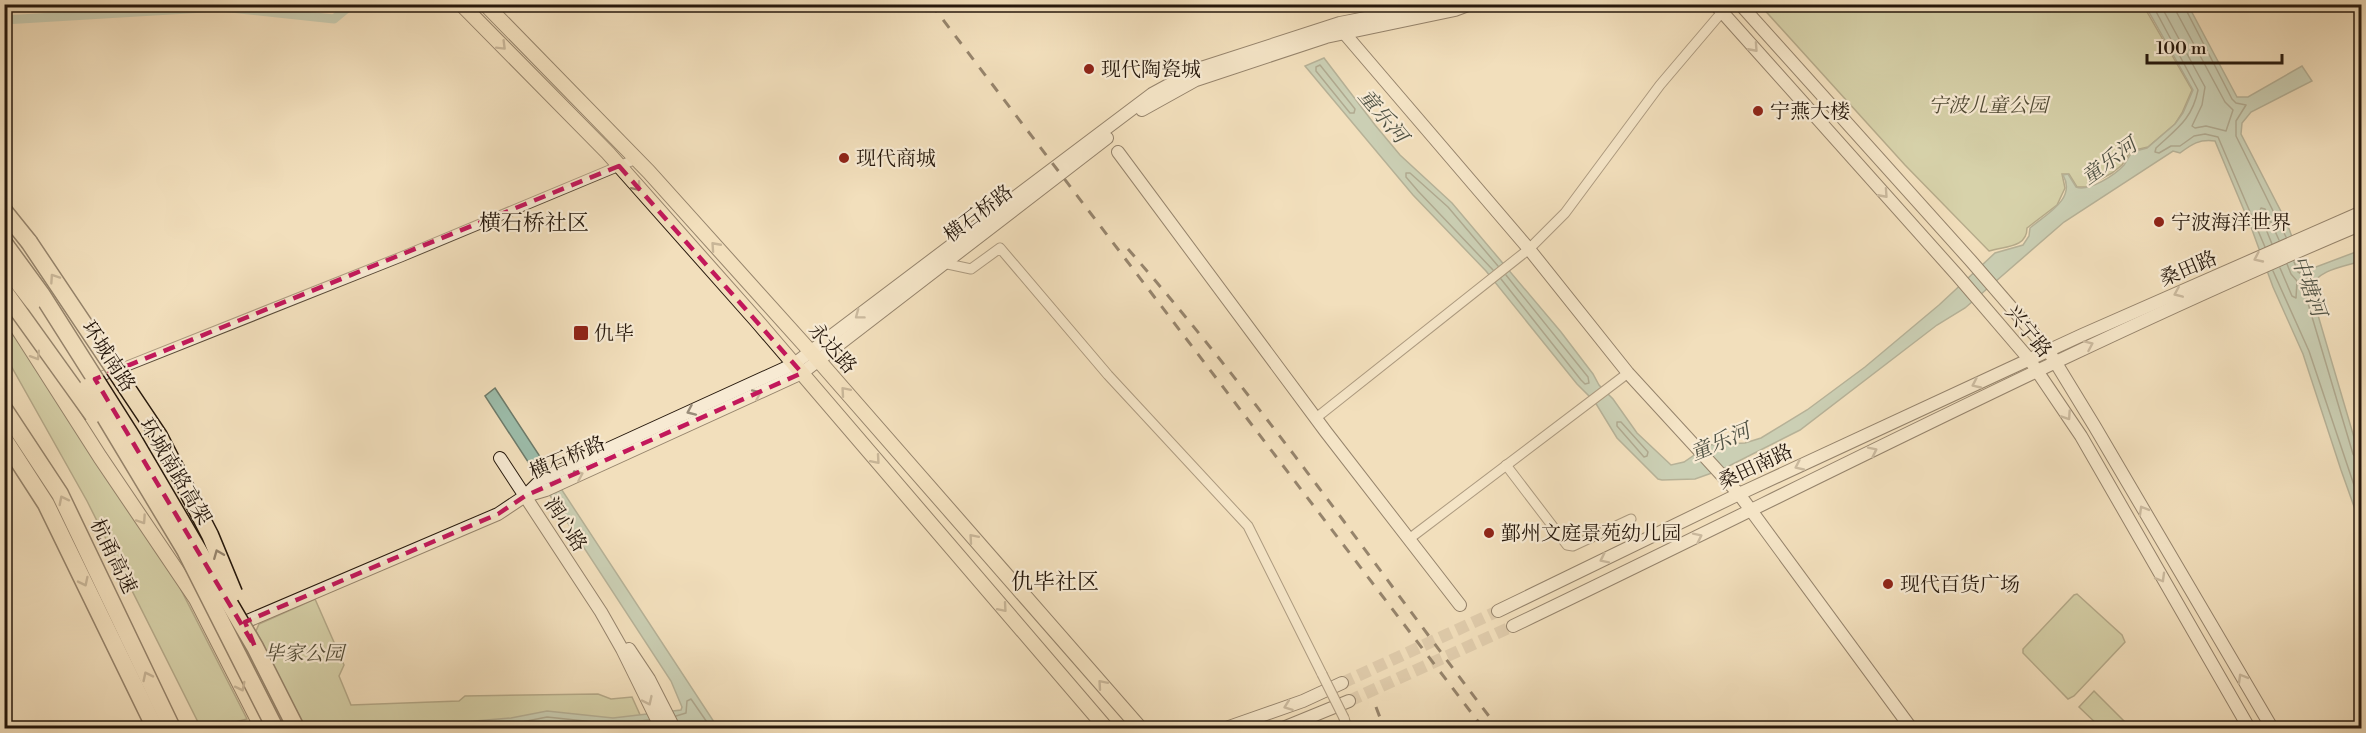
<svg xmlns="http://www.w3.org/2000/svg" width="2366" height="733" font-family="'Libre Bodoni','Noto Serif SC',serif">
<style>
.green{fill:#b5c395;stroke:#6e6e50;stroke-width:1.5}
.water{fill:#9cbdab;stroke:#6d7b6b;stroke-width:1.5}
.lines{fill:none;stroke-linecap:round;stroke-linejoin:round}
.shore{stroke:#616a5c;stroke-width:1.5}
.canal{stroke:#9cbdab;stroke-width:9}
.secondary-tunnel{stroke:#c9b799;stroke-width:12;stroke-dasharray:12 6;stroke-linecap:butt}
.street-casing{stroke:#594a38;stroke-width:11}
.secondary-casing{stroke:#26180c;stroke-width:14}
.primary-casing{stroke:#26180c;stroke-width:16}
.highway-casing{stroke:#26180c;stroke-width:19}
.street{stroke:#f7ead3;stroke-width:9}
.secondary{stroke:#f7ead3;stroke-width:12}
.primary{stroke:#f2dfbc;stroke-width:14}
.highway{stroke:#f2dfbc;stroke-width:16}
.rail{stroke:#26180c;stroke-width:3;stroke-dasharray:10 10;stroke-linecap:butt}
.street-bridge-casing{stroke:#594a38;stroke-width:11;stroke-linecap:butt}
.highway-bridge-casing{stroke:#26180c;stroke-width:19;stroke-linecap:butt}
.street-bridge{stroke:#f7ead3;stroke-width:9}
.highway-bridge{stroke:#f2dfbc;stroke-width:16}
.oneway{stroke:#96856d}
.oneway2{stroke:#998c79}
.marked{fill:none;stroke:#c2185b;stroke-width:4.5;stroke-dasharray:12 8;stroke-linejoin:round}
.poi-dot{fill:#8f2418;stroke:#f7ead3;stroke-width:2}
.labels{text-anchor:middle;stroke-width:4.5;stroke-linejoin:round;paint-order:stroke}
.poi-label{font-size:20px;fill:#26180c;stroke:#f7ead3;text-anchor:start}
.park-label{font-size:20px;font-style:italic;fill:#514b35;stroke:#f7ead3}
.street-label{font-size:20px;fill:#26180c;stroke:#f7ead3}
.water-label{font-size:21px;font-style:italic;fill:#4f5244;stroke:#f7ead3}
.quarter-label{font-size:22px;fill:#26180c;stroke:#f7ead3}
</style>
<rect width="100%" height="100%" fill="#f2dfbc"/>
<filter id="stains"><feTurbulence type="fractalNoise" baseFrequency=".00333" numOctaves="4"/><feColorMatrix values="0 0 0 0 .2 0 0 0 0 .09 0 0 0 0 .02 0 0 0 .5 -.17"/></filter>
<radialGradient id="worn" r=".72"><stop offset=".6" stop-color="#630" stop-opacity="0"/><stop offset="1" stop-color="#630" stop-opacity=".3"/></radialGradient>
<g class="green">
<path d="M 1760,5 L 2143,5 L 2192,90 L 2182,113 L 2175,124 L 2148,147 L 2131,151 L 2122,165 L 2112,173 L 2086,187 L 2077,187 L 2069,174 L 2062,174 L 2065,188 L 2057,205 L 2027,228 C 2027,248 2005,246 1989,251 L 1905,165 Z"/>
<polygon points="4,323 30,357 178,584 247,719 212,728 201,728 87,501 5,355"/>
<polygon points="2077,594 2122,635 2125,642 2074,696 2068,699 2023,653 2023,649 2074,595"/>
<polygon points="315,599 344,665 339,676 351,705 459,701 465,696 598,694 611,699 632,697 646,728 305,728 256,631 259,624"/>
<polygon points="2094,691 2131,728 2132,728 2101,728 2079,707"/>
</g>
<g class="water">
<path d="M 2145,5 L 2188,5 L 2237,97 L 2248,97 L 2302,66 L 2312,81 L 2251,112 L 2242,123 L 2241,134 L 2287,223 L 2303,268 L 2316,267 L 2361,250 L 2361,261 C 2343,267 2319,269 2310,288 L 2361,461 L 2361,526 L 2341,470 L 2303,354 L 2273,287 L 2251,227 L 2215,141 C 2199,139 2192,144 2180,153 L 2173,151 L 2064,222 L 1965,308 L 1937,325 L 1800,430 L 1723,469 L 1695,479 L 1662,480 L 1658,479 L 1617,438 L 1595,402 L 1577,384 L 1486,271 L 1413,195 L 1305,66 L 1324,58 L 1375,125 L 1400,155 L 1452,203 L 1561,332 L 1593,374 L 1599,385 L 1613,399 L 1637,433 L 1671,465 L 1684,462 L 1709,445 L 1745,443 L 1761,438 L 1807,410 L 1865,367 L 1939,305 L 1995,253 L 2023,245 L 2029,236 L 2030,228 C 2045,215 2077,199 2063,175 L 2068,174 L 2076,187 C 2089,192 2115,175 2124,165 C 2127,161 2129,156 2132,152 L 2147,148 L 2175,124 L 2183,113 L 2193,90 Z"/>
<polygon points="495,388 718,728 394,728 511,718 547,711 613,718 681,710 682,707 671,681 485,396"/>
</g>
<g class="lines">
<g class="shore">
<path d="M 2152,4 L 2198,90 C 2192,120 2176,129 2156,148 L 2155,152 L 2159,153 L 2171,146 L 2180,146 L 2194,136 L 2205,134 L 2218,137 L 2265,247"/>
<polyline points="2160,4 2205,87 2202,105 2192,126 2195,128 2206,126 2226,131 2233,110 2225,102 2177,13 2176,4"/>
<polyline points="2183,4 2232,99 2236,103 2246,105 2236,121 2236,136 2286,237"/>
<polygon points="1320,65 1355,109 1354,113 1350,113 1316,71 1316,67"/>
<polyline points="2272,244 2259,212 2261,208 2265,209 2279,240"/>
<polyline points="2294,262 2298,272 2307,277 2304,290 2353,454 2356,458 2362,459"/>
<polyline points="2280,268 2292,296 2296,298 2297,281 2291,274 2287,264"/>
<polyline points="1493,270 1418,191 1406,177 1406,173 1410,173 1448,207 1498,266"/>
<polyline points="2273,271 2309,351 2362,509"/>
<polyline points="1501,279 1581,380 1585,384 1589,383 1588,377 1506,275"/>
<polygon points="1617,422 1621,422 1648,452 1647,456 1644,457 1617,426"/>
<polyline points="676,716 686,713 687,701 691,699 711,728"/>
<polyline points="467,728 512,724 547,717 613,724 649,720"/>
</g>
<polyline class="canal" points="4,20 221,7 334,19 352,4"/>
<g class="secondary-tunnel">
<polyline points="1342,683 1498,611"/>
<polyline points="1349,701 1513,626"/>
</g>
<defs>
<g id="street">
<polyline points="943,263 971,269 1000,248 1108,375 1248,526 1322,674"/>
<polyline points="92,380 401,257 636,159"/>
<polyline points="1316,418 1529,249 1565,213 1660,85 1722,12"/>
<polyline points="1506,465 1567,545 1573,546 1631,519"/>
<polyline points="1409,539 1628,373"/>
<polyline points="1344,718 1347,728"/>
</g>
<g id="secondary">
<polyline points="1715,4 1957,275 2029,359 2081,436 2249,728"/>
<polyline points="1740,4 1971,261 2048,350 2095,427 2272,728"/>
<polyline points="1345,34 1529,249 1628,373 1739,494 1911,728"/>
<polyline points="1142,110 1196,80 1326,37 1455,10 1471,4"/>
<polyline points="1118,152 1326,432 1460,605"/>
<polyline points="500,458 601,612 622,649 661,728"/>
<polyline points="529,495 546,490 802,373 1107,138"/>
<polyline points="1498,611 1739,494 2082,335 2362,212"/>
<polyline points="245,622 498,514 525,496 542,479 794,364 1152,94 1198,69 1340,23 1437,4"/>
<path d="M 1513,626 C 1795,491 2073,346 2362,224"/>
<polyline points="629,649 649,679 674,728"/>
<polyline points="1226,728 1303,701 1342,683"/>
<polyline points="1283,728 1349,701"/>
</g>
<g id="primary">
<polyline points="461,4 608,153 757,321 1106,728"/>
<polyline points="485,4 649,172 819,361 1140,728"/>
<polyline points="4,307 100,457 196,599 262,728"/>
<polyline points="259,671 285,728"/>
</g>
<g id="highway">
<polyline points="4,211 29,242"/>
<polyline points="4,409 60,494 172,728"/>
<polyline points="4,439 46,504 155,728"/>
</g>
</defs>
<use href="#street" class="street-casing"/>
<use href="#secondary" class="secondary-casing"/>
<use href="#primary" class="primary-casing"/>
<use href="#highway" class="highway-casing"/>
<use href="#street" class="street"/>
<use href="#secondary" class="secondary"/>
<use href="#primary" class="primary"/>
<use href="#highway" class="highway"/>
<g class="rail">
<polyline points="931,4 1483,728"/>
<path d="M 1128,249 C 1261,401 1376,568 1498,728"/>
<polyline points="1376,707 1384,728"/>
</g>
<defs>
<polyline id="street-bridge" points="1322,674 1344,718"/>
<g id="highway-bridge">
<polyline points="29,242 159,436 210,535 234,593"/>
<polyline points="4,243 42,295 132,437 255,647 296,728"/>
<polyline points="4,264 33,302"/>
<polyline points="4,291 93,415"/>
<polyline points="87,387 185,550 275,728"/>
</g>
</defs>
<use href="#street-bridge" class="street-bridge-casing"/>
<use href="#highway-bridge" class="highway-bridge-casing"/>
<use href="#street-bridge" class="street-bridge"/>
<use href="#highway-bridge" class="highway-bridge"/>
</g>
<defs><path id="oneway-chevron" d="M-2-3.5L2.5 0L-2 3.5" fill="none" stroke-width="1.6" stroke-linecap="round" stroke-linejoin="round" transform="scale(1.5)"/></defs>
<g class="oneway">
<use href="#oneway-chevron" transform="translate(502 46) rotate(45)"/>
<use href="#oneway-chevron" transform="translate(637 187) rotate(49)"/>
<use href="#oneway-chevron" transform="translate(715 246) rotate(-132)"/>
<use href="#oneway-chevron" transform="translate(54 278) rotate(-124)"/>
<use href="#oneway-chevron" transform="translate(36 356) rotate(58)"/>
<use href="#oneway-chevron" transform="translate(845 391) rotate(-131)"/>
<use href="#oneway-chevron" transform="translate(876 460) rotate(49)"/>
<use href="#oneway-chevron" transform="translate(63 500) rotate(-117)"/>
<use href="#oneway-chevron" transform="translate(142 520) rotate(56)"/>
<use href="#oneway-chevron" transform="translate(973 538) rotate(-131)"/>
<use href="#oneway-chevron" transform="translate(218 554) rotate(-112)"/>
<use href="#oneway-chevron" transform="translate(84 582) rotate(64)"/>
<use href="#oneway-chevron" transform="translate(1003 608) rotate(49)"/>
<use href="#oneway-chevron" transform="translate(147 676) rotate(-116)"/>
<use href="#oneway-chevron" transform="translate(1102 684) rotate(-131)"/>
<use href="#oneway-chevron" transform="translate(241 687) rotate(63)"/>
</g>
<g class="oneway2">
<use href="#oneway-chevron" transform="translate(1754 48) rotate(48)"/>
<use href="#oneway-chevron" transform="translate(1884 194) rotate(48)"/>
<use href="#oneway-chevron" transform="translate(2258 258) rotate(155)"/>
<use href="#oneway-chevron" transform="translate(2178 293) rotate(157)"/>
<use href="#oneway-chevron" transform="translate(859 315) rotate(143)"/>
<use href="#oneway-chevron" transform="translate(2089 345) rotate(-24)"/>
<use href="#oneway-chevron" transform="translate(1976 384) rotate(155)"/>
<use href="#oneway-chevron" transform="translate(757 394) rotate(-24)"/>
<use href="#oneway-chevron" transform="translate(691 411) rotate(156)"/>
<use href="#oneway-chevron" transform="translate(2067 416) rotate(56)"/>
<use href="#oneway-chevron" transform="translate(1873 451) rotate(-26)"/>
<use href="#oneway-chevron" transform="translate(1799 466) rotate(155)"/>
<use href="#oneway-chevron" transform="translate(579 475) rotate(-24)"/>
<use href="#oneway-chevron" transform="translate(2143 510) rotate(-120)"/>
<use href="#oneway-chevron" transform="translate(1698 537) rotate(-26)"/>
<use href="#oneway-chevron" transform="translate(1604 559) rotate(154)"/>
<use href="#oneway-chevron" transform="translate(2161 578) rotate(60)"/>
<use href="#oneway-chevron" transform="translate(2242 678) rotate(-120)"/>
<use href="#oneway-chevron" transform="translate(648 701) rotate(65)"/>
<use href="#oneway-chevron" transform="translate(1288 706) rotate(160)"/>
</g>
<path d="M0 0H2366V733H0ZM 619,166 L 802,373 L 525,496 L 498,514 L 245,622 L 255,647 L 95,379 Z" fill="#f2dfbc" fill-opacity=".55" fill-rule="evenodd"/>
<path class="marked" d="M 619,166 L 802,373 L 525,496 L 498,514 L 245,622 L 255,647 L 95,379 Z"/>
<g class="poi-dot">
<circle cx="1089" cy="69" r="6"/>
<circle cx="1758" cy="111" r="6"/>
<circle cx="844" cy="158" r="6"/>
<circle cx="2159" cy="222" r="6"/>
<rect x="573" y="325" width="16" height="16" rx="3"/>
<circle cx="1489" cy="533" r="6"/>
<circle cx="1888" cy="584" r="6"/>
</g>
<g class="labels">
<g class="poi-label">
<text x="1101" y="76">现代陶瓷城</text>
<text x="1770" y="118">宁燕大楼</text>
<text x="856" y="165">现代商城</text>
<text x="2171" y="229">宁波海洋世界</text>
<text x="594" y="340">仇毕</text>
<text x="1501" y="540">鄞州文庭景苑幼儿园</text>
<text x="1900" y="591">现代百货广场</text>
</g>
<g class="park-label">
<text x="1988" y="112">宁波儿童公园</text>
<text x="304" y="660">毕家公园</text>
</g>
<g class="street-label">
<text transform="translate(978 213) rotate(-37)" y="7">横石桥路</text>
<text transform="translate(2188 268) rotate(-23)" y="7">桑田路</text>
<text transform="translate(2029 331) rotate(51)" y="7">兴宁路</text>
<text transform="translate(833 348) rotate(48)" y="7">永达路</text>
<text transform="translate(109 356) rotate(57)" y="7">环城南路</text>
<text transform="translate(567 457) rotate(-23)" y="7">横石桥路</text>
<text transform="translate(1755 466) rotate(-25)" y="7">桑田南路</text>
<text transform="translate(176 471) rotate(59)" y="7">环城南路高架</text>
<text transform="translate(566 524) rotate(57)" y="7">润心路</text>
<text transform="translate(114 556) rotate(64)" y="7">杭甬高速</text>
</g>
<g class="water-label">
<text transform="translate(1383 116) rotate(50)" y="7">童乐河</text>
<text transform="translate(2109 161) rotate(-36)" y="7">童乐河</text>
<text transform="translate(2309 286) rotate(70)" y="7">中塘河</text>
<text transform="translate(1720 442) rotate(-23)" y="7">童乐河</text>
</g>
<g class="quarter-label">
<text x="534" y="230">横石桥社区</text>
<text x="1055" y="589">仇毕社区</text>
</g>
</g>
<rect width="2366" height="733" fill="none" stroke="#f2dfbc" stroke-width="24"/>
<rect x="6" y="6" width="2354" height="721" fill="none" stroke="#26180c" stroke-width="3"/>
<rect x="12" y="12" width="2342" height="709" fill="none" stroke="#26180c" stroke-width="1.5"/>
<path d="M2147 54v9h135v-9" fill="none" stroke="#26180c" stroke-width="3"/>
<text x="2156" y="54" font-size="18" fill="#26180c" stroke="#f7ead3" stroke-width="4.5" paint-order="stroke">100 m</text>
<rect width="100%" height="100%" filter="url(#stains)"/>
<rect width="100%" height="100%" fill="url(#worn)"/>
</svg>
